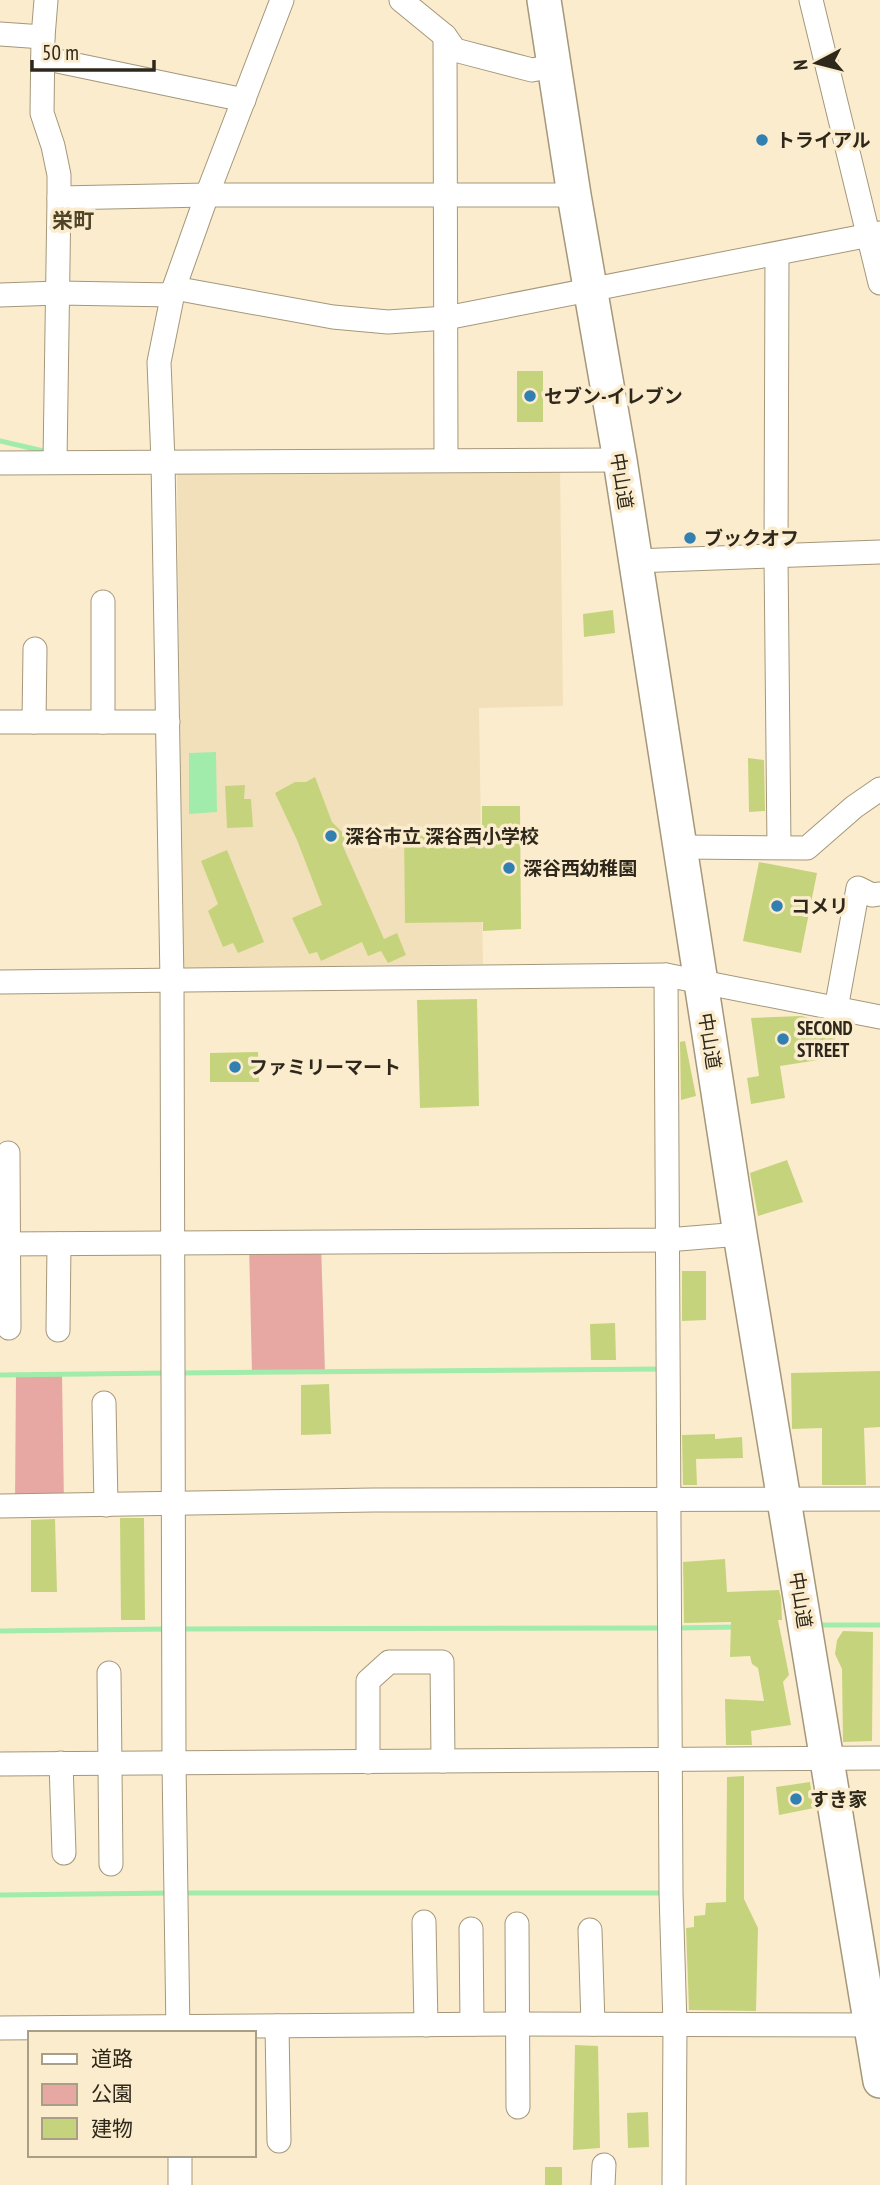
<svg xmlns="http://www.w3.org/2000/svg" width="880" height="2185" font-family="'PT Sans Narrow','Noto Sans JP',sans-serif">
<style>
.built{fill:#f2e0bb}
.green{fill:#e7a8a3}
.water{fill:#a1ebab}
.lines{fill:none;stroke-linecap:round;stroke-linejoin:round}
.stream{stroke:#a1ebab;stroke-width:5}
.building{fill:#c5d47c}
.minor-casing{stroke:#a5977a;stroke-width:25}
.highway-casing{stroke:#a5977a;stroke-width:36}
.minor{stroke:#fff;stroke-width:23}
.highway{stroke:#fff;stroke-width:33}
.poi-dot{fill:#327fb1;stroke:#fbeccd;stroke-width:2.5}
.labels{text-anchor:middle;stroke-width:7;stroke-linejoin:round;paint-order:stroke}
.poi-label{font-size:19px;font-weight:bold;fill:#2e281c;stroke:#fbeccd;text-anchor:start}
.street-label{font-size:19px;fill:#2e281c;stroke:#fbeccd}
.neighbourhood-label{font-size:21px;font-weight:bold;fill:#4f4328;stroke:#fbeccd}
</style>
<rect width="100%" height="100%" fill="#fbeccd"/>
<polygon class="built" points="560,466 563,706 479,708 483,964 183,968 177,471"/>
<g class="green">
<polygon points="249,1243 321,1243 325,1372 252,1373"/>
<polygon points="16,1374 62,1374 64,1505 15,1505"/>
</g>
<polygon class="water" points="216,752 217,812 189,814 189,753"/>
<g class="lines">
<g class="stream">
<polyline points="0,441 48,452"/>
<polyline points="178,1373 661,1369"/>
<polyline points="0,1375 168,1373"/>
<polyline points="817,1625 880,1625"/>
<polyline points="677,1628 737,1627"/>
<polyline points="180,1629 663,1628"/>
<polyline points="0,1631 166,1629"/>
<polyline points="181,1893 665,1893"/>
<polyline points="0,1895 171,1893"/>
</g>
</g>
<g class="building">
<rect x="517" y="371" width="26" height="51"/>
<polygon points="613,610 615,633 584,637 583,614"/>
<polygon points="748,758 764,760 765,811 749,812"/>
<polygon points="315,777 332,822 342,832 346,842 342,844 384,939 397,933 406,955 388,963 381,951 368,956 362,942 321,961 317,952 309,954 292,918 322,905 297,840 275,793 295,782 306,782"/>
<polygon points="245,785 244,799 251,799 253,827 227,828 225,786"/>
<polygon points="482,806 520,806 521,929 483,931 483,922 405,923 404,832 482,830"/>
<polygon points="227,850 264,942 238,953 233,943 223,947 208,911 218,904 201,861"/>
<polygon points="759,862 817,873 801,953 743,941"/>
<polygon points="477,999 479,1106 420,1108 417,1000"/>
<polygon points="801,1016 832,1023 838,1057 780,1066 785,1098 751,1104 747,1078 759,1076 751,1018"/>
<polygon points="685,1041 696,1096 681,1100 680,1042"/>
<polygon points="258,1052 259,1082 210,1082 210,1053"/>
<polygon points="787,1160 803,1202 758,1216 750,1173"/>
<polygon points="682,1271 706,1271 706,1320 682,1321"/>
<polygon points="615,1323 616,1360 591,1360 590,1324"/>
<polygon points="880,1371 880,1427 864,1428 866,1485 822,1485 822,1428 792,1429 791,1373"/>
<polygon points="329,1384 331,1434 301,1435 301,1385"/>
<polygon points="715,1434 715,1439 742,1437 743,1458 696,1459 697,1485 683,1485 682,1435"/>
<polygon points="120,1518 144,1518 145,1620 121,1620"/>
<polygon points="55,1519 57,1592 31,1592 31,1520"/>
<polygon points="725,1559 727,1592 779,1590 781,1598 782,1620 778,1620 789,1675 783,1682 791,1725 751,1731 752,1745 726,1745 725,1699 764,1701 758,1668 752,1664 750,1656 730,1657 731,1622 684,1623 683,1562"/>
<polygon points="843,1631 873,1632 872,1741 843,1742 842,1669 835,1654 837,1640"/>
<polygon points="744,1776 744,1899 758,1928 756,2011 689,2010 686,1928 694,1927 694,1916 705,1915 706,1903 726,1902 727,1777"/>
<polygon points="810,1782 814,1808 779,1815 776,1787"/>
<polygon points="575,2045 598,2046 600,2148 573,2150"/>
<polygon points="648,2112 649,2147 628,2148 627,2113"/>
<rect x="545" y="2167" width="17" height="18"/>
</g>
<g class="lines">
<defs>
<g id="minor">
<polyline points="46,0 43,37 42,113 53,146 59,175 59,198 55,461"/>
<polyline points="401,0 445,36 455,50 532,70 554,66"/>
<polyline points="811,0 880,283"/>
<polyline points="0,34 43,37"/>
<polyline points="445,36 446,460"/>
<polyline points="43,58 244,100"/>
<polyline points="59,198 207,195 574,195"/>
<polyline points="777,255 776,557 779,847"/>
<polyline points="174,288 333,317 388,322 446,318 880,233"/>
<polyline points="0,295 59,293 173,295"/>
<polyline points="0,463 620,460"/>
<polyline points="634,561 880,552"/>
<polyline points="103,602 103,722"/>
<polyline points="0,722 168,722"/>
<polyline points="34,722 35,649"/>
<polyline points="680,847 807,848 854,807 880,789"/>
<polyline points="666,975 671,1893 675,2025 674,2185"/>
<polyline points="0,982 666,975 880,1017"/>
<polyline points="836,1009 858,888 872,895 880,894"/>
<polyline points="8,1153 9,1328"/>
<polyline points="0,1244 667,1240 740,1234"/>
<polyline points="58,1330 59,1244"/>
<polyline points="104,1403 106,1505"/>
<polyline points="0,1506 373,1500 880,1499"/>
<polyline points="109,1673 111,1864"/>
<polyline points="368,1762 368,1681 389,1662 442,1662 443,1761"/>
<polyline points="61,1763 64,1853"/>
<polyline points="0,1764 880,1758"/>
<polyline points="424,1922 426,2025"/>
<polyline points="517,1924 518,2107"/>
<polyline points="471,1929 472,2024"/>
<polyline points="590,1930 593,2024"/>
<polyline points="277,2026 279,2141"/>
<polyline points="0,2028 516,2024 880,2025"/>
<polyline points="178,2033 174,1763 172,981 163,461 159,362 174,288 207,195 282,0"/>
<polyline points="180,2155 180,2185"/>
<polyline points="603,2185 604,2165"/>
</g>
<polyline id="highway" points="544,0 574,195 620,460 740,1234 880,2081"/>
</defs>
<use href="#minor" class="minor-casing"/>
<use href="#highway" class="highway-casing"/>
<use href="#minor" class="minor"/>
<use href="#highway" class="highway"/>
</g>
<g class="poi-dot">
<circle cx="762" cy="140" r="7"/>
<circle cx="530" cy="396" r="7"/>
<circle cx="690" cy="538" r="7"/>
<circle cx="331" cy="836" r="7"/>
<circle cx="509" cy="868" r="7"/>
<circle cx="777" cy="906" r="7"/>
<circle cx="783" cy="1039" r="7"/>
<circle cx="235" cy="1067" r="7"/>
<circle cx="796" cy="1799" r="7"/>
</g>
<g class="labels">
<g class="poi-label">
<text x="776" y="147">トライアル</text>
<text x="544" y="403">セブン-イレブン</text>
<text x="704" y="545">ブックオフ</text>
<text x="345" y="843">深谷市立 深谷西小学校</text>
<text x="523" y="875">深谷西幼稚園</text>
<text x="791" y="913">コメリ</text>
<text x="797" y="1035">SECOND<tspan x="797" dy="22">STREET</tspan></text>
<text x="249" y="1074">ファミリーマート</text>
<text x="810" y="1806">すき家</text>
</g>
<g class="street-label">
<text transform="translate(622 481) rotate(81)" y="7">中山道</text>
<text transform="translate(710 1041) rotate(81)" y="7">中山道</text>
<text transform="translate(801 1600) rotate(81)" y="7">中山道</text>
</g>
<g class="neighbourhood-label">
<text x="73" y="228">栄町</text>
</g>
</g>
<rect x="28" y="2031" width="228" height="126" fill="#fbeccd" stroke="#a99e86" stroke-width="2"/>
<rect x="42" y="2054" width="35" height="10" fill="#ffffff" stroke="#a99e86" stroke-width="2"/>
<text x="91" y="2066" font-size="21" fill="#2e281c">道路</text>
<rect x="42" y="2084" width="35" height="21" fill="#e7a8a3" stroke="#a99e86" stroke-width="2"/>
<text x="91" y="2101" font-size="21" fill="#2e281c">公園</text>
<rect x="42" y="2118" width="35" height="21" fill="#c5d47c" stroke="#a99e86" stroke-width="2"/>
<text x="91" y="2136" font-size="21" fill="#2e281c">建物</text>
<g transform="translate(817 63) rotate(263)" stroke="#fbeccd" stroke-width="5" paint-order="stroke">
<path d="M0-5L12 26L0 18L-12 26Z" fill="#2e281c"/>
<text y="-10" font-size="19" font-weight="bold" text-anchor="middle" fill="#2e281c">N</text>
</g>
<path d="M32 60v10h122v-10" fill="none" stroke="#2e281c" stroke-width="3.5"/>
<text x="42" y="60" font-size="21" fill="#2e281c" stroke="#fbeccd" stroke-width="5" paint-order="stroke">50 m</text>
</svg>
